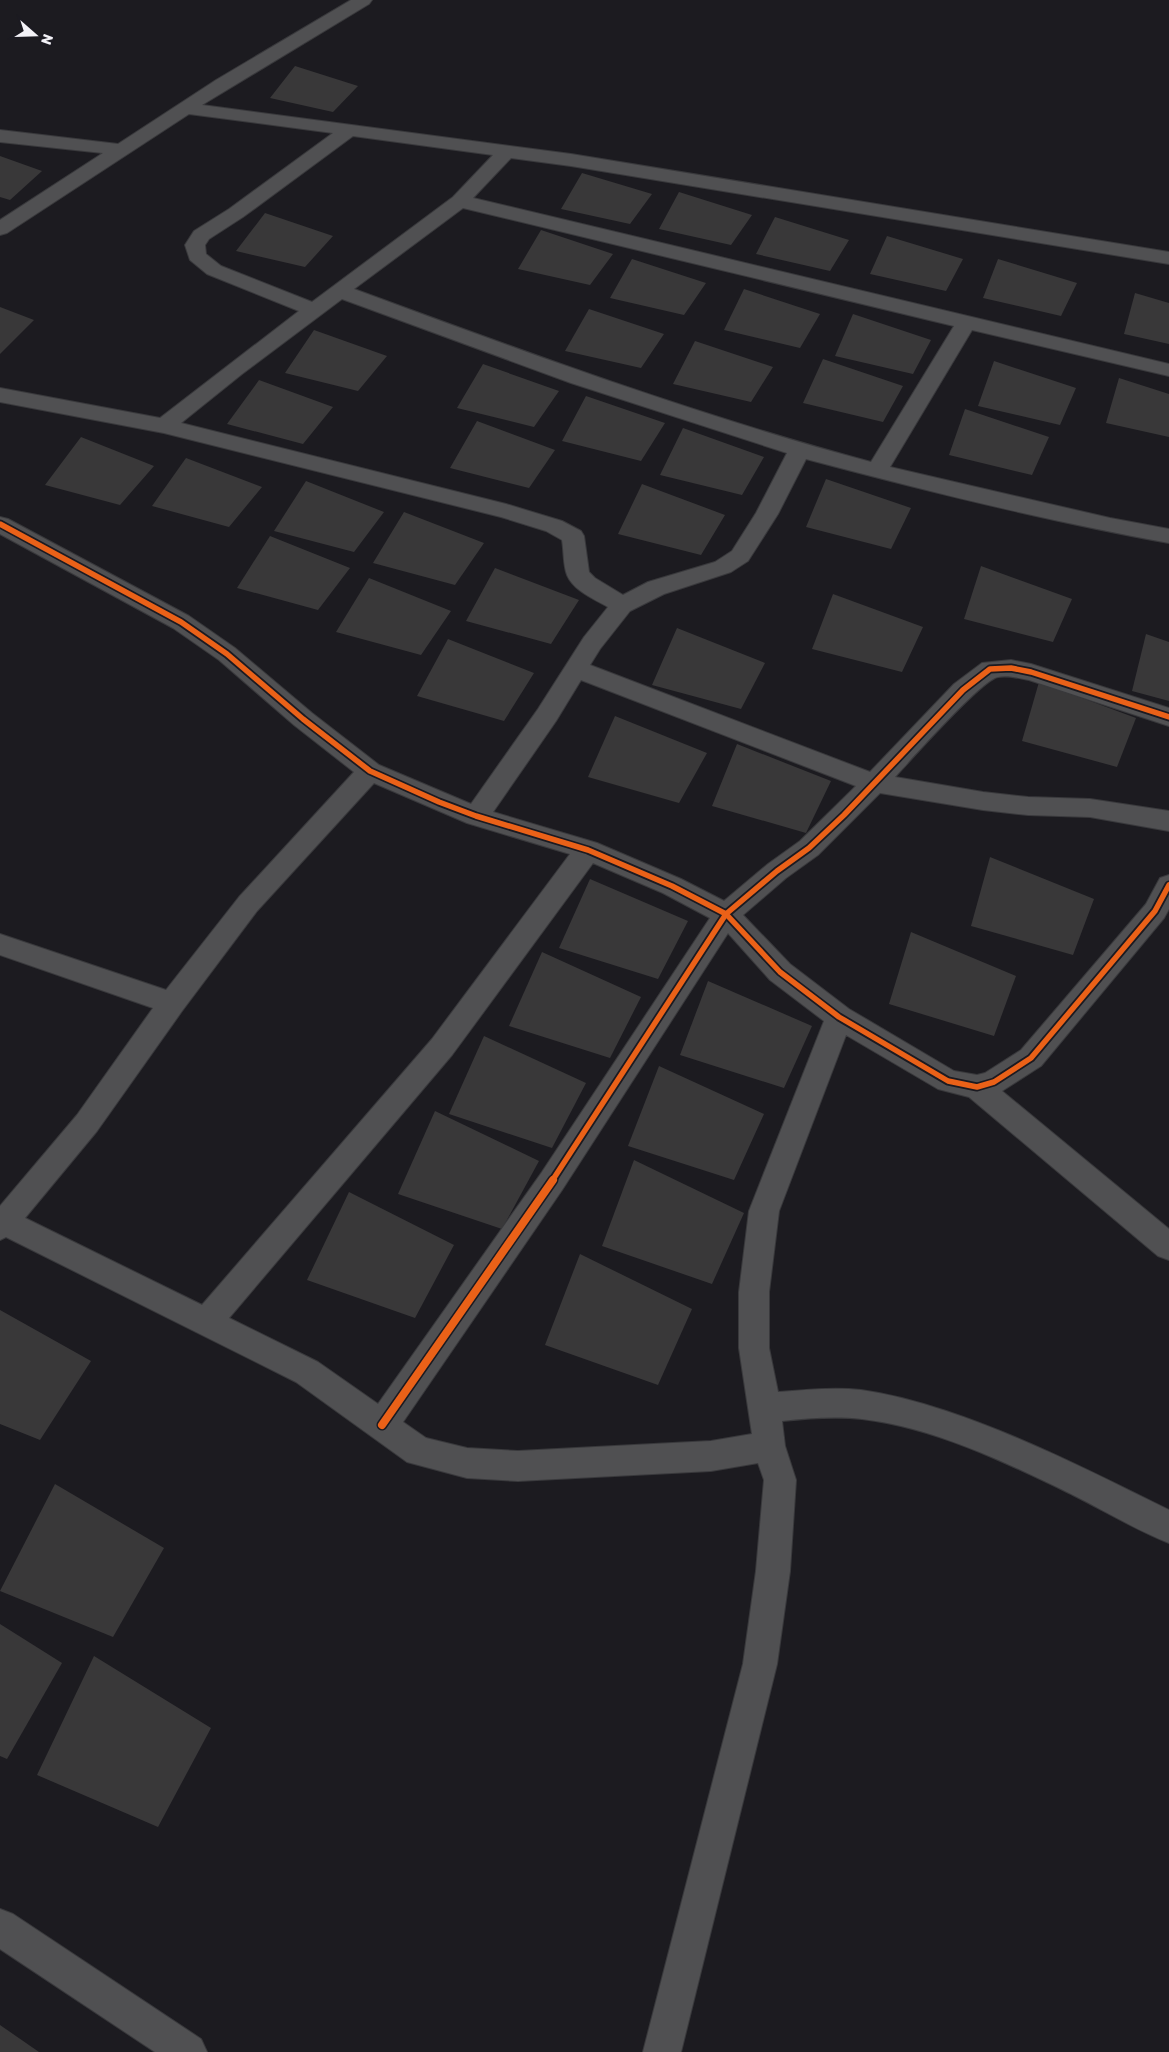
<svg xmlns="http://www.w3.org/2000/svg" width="1169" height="2052" font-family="Rubik,sans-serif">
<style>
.building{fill:#393839}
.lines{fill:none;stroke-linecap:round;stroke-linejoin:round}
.minor-casing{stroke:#39393c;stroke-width:2}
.minor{fill:#505052;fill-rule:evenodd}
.cycleway-far1-casing{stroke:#1b1a21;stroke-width:9}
.cycleway-casing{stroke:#1b1a21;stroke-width:11}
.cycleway-far1{stroke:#ea6118;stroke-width:5.5}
.cycleway{stroke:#ea6118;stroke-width:8}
</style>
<rect width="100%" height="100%" fill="#1c1b20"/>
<g class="building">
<polygon points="295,66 358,86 333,112 270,98"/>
<polygon points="0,156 42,171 10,200 0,197"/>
<polygon points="582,173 652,194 630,224 561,209"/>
<polygon points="679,192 752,215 731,245 659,229"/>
<polygon points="265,213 333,236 305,267 236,251"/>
<polygon points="775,217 849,240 830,271 756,254"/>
<polygon points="541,230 613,254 590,285 518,269"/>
<polygon points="887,236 963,259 946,291 870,274"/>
<polygon points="632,259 706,283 684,315 610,298"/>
<polygon points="998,259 1077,283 1061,316 983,298"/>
<polygon points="744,289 820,314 800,348 724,330"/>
<polygon points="1135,293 1169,303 1169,344 1124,334"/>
<polygon points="0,307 34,320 0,354"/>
<polygon points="589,309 664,334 641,368 565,351"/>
<polygon points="853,314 931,340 913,374 835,356"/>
<polygon points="314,330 387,356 358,391 285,373"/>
<polygon points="695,341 773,367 751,402 673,384"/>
<polygon points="823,359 903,386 883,422 803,403"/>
<polygon points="994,361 1076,388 1060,425 978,406"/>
<polygon points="483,364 559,391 534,427 457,408"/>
<polygon points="1119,378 1169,394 1169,437 1106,423"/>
<polygon points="259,380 333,407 303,444 227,424"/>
<polygon points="586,396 665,423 641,461 562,441"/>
<polygon points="965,409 1049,437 1032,475 949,455"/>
<polygon points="477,421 555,450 529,488 450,468"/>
<polygon points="683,428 764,457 742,495 660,475"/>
<polygon points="81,437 154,466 120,505 45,485"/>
<polygon points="186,458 262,487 229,527 152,506"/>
<polygon points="826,479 911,508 891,549 806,527"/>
<polygon points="306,481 384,512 354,552 274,531"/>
<polygon points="642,484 725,515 701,555 618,534"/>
<polygon points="404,512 484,543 455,585 373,563"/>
<polygon points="270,536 350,568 318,610 237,588"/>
<polygon points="981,566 1072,599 1053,642 964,619"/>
<polygon points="495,568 579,600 551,644 466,621"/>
<polygon points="369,578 451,611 421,655 336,632"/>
<polygon points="833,594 923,627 902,672 812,649"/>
<polygon points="677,628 765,663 741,709 652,685"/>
<polygon points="1146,634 1169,642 1169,701 1132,691"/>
<polygon points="448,639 534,673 504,721 417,696"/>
<polygon points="1039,682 1136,718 1117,767 1022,741"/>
<polygon points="615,716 707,753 679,803 588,777"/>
<polygon points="737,744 831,781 806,833 712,806"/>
<polygon points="990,857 1094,899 1073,955 971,926"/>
<polygon points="590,879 688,921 658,979 559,948"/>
<polygon points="911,932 1016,976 994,1036 889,1004"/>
<polygon points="542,952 641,997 610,1058 509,1026"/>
<polygon points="708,981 812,1026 784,1088 680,1055"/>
<polygon points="484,1036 586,1083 552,1148 449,1114"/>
<polygon points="659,1066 764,1114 734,1180 628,1146"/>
<polygon points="435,1111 539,1161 502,1229 398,1194"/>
<polygon points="634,1160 744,1213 712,1284 602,1246"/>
<polygon points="349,1192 454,1245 415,1318 307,1280"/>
<polygon points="580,1254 692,1309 658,1385 545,1345"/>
<polygon points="0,1310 91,1361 40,1440 0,1424"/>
<polygon points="55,1484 164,1548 113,1637 0,1591"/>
<polygon points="0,1624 62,1663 7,1759 0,1756"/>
<polygon points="94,1656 211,1728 158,1827 37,1775"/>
<polygon points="0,2025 39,2052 0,2052"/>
</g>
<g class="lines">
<defs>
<g id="minor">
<path d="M 351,0 L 372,0 L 369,4 L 202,105 L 571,154 L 1169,252 L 1169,264 L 571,166 L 511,158 L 473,198 L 1169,364 L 1169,376 L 972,330 L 890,467 L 1110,518 L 1169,529 L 1169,543 C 1047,521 926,491 806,459 L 778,514 L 748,561 L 731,572 L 664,594 L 630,611 L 600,649 L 590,665 L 870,772 L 954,684 L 982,663 L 1011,660 L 1031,664 L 1169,708 L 1169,726 L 1029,680 C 1018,678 1008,675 998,677 C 981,680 911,760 895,777 L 983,792 L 1028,797 L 1090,799 L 1169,811 L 1169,831 L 1090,817 L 1028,815 L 983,810 L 880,793 L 818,855 L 786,878 L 743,915 L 790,964 L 849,1009 L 954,1071 L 977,1075 L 985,1073 L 1021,1050 L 1146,904 L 1160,878 L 1169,875 L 1169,909 L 1164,918 L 1041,1066 L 1002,1091 L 1169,1229 L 1169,1260 L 1158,1256 L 969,1097 L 938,1089 L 846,1035 L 779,1211 L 769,1292 L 769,1348 L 778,1392 C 805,1390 834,1387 861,1390 C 890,1394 919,1402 946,1411 C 1024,1437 1096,1474 1169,1510 L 1169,1543 C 1136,1530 1105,1511 1073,1495 C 1007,1463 936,1428 862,1419 C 836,1416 809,1418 782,1421 L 785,1446 L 796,1480 L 790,1571 L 777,1664 L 681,2052 L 643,2052 L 743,1664 L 756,1571 L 764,1480 L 758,1463 L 711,1471 L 518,1481 L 467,1478 L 407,1462 L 296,1382 L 6,1237 L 0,1240 L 0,1206 L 77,1115 L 153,1008 L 0,955 L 0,934 L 166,990 L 239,897 L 354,772 L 294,725 L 219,660 L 173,628 L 0,534 L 0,517 L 8,519 L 189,616 L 235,648 L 312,713 L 379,765 L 471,804 L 538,709 L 584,637 L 608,607 C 594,599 574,591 567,575 C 563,565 564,551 562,540 L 546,531 L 501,517 L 164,433 L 0,402 L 0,388 L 160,418 L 299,311 L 207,274 L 190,260 L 185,245 L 194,231 L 229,209 L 333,133 L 189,114 L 7,233 L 0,235 L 0,220 L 103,153 L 0,142 L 0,130 L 118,144 L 216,80 ZM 353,136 L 493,155 L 453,197 L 312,302 L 221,266 L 206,254 L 205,245 L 209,239 L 243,217 ZM 463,208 L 954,326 L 871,462 C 696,415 525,352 354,289 ZM 342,299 L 571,383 L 787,453 L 756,513 L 732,551 L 715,562 L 648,582 L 623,595 L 595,578 L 589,572 L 584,536 L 581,531 L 562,521 L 506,504 L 181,423 L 242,374 ZM 581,680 L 856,786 L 800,841 L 768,864 L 724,901 L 681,879 L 597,843 L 493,812 L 556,721 ZM 374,783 L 467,823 L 570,854 L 432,1039 L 202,1305 L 25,1218 L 97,1131 L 182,1011 L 257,911 ZM 593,863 L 663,893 L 710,918 L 542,1172 L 378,1404 L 318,1362 L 229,1318 L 452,1055 ZM 728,933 L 770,980 L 824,1021 L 749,1211 L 739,1292 L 739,1348 L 752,1434 L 711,1441 L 518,1451 L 467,1448 L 426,1438 L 403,1422 L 562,1190 Z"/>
<polygon points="0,1909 13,1914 201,2039 207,2052 155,2052 0,1949"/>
</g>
</defs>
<use href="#minor" class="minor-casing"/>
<use href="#minor" class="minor"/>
<defs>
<g id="cycleway-far1">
<polyline points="0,524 181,622 227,654 303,719 370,771 439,802 476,816 588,850 672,886 726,914 780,972 839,1017 948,1081 977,1087 994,1082 1031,1058 1155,911 1169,885"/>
<polyline points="552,1181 726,914 777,871 809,848 844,815 963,690 990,669 1011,668 1031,672 1169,717"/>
</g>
<polyline id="cycleway" points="382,1425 553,1180"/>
</defs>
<use href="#cycleway-far1" class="cycleway-far1-casing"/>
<use href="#cycleway" class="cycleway-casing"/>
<use href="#cycleway-far1" class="cycleway-far1"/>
<use href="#cycleway" class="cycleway"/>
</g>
<g transform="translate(35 35) rotate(110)" stroke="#1b1a21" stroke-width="4" paint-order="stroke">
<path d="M0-4L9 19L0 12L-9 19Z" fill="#f3f2f7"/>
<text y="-8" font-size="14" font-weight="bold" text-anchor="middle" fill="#f3f2f7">N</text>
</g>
</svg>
